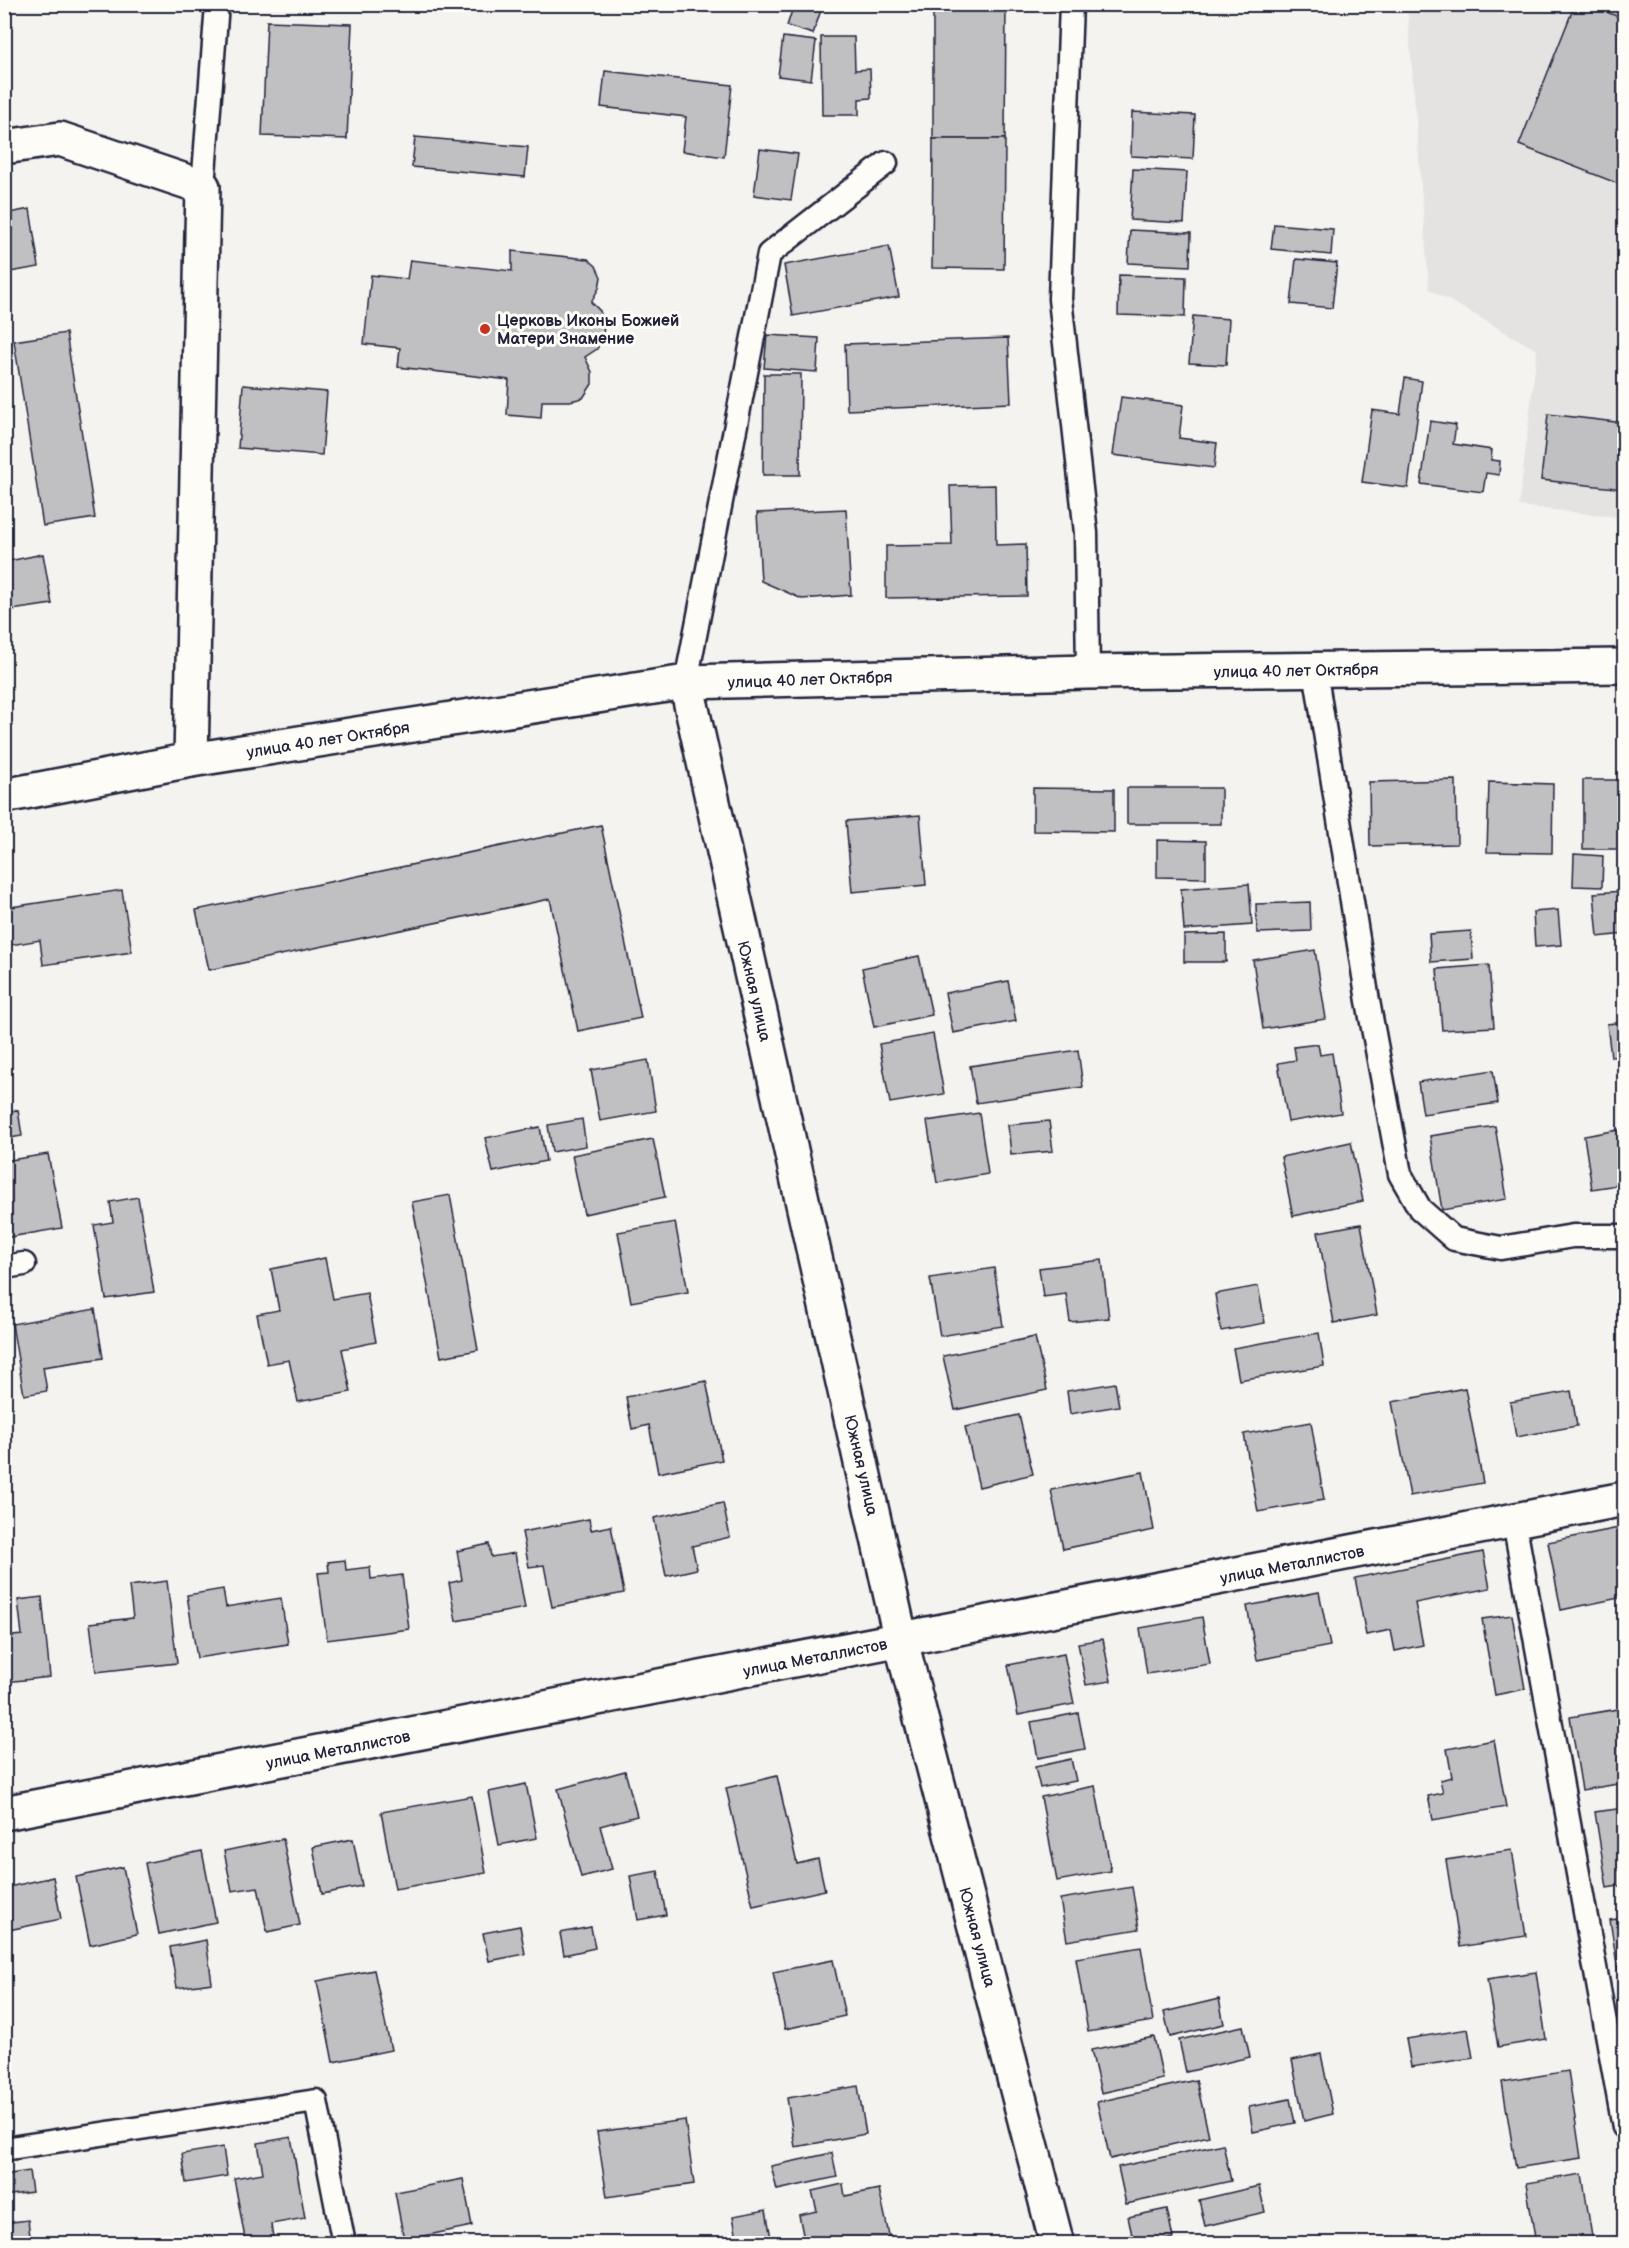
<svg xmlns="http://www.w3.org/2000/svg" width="1629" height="2248" font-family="'Balsamiq Sans',sans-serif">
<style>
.built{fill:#e4e3e2}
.building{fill:#c0bfc2;stroke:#22223b;stroke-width:1.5}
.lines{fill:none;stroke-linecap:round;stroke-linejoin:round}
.service-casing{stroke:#22223b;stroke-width:27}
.minor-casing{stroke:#22223b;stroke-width:38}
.tertiary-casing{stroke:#22223b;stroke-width:38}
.service{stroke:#fdfcf7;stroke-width:22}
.minor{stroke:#fdfcf7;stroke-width:33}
.tertiary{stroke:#fdfcf7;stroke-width:33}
.poi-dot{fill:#c8321e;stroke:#fdfcf7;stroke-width:2}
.labels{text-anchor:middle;stroke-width:6;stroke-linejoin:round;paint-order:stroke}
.poi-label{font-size:16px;font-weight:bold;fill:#22223b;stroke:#fdfcf7;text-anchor:start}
.street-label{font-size:16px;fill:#22223b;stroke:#fdfcf7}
</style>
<rect width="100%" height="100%" fill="#f4f3ef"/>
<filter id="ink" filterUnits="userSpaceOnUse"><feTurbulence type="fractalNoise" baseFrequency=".0167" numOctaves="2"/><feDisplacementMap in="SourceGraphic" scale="12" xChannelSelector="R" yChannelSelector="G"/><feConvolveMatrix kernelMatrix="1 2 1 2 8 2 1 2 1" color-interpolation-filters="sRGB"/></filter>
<g filter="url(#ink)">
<polygon class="built" points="1407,5 1624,5 1624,518 1519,506 1537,350 1429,289"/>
<g class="building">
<polygon points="794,4 823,4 813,34 787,26"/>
<polygon points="933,4 1006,4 1005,139 933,139"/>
<polygon points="1575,4 1587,4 1624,19 1624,186 1519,145"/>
<polygon points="267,21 352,24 347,139 262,136"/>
<polygon points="783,37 816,41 811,80 778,76"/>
<polygon points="821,37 854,37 855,70 870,69 871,98 859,99 859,115 822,115"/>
<polygon points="605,71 732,85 724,157 682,151 686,117 601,107"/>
<polygon points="1132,112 1195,115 1193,159 1131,156"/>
<polygon points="415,137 528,147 525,177 412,167"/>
<polygon points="933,139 1005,139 1004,269 932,268"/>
<polygon points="760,149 798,154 791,200 754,195"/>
<polygon points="1133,169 1187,172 1184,223 1130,220"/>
<polygon points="30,209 39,267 4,273 4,214"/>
<polygon points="1274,224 1333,229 1331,255 1271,249"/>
<polygon points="1130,230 1191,233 1190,266 1128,263"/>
<polygon points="889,246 899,297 793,316 784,265"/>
<polygon points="512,251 588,259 596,266 601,277 599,288 591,302 600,311 604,323 603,336 597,349 585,357 592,372 592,384 583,398 570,401 542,401 541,418 507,415 509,380 398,367 400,348 364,344 371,275 407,279 410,260 512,271"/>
<polygon points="1296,259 1337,263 1332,308 1291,304"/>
<polygon points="1119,275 1186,277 1185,317 1118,315"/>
<polygon points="1193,316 1229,319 1226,365 1189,363"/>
<polygon points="66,333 95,518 43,526 14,341"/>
<polygon points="767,335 819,338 817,372 764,368"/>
<polygon points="1008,338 1011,403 847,410 845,344"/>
<polygon points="764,374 801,374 800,475 763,475"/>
<polygon points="1405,378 1422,381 1408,488 1362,482 1372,410 1400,414"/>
<polygon points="243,385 327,392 322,455 238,448"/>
<polygon points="1121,397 1183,405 1179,438 1217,443 1214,468 1113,455"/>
<polygon points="1548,414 1624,423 1624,489 1541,480"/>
<polygon points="1430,421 1456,425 1453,444 1492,450 1491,460 1500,461 1499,475 1486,473 1483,492 1421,484"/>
<polygon points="995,485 996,545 1026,544 1027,596 886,598 886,546 952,545 950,486"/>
<polygon points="846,509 851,595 802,599 761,581 757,513"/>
<polygon points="43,554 52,604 12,610 4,562"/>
<polygon points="1456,780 1457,844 1370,846 1369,782"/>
<rect x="1583" y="780" width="41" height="69"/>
<polygon points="1489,782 1553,784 1552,853 1487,852"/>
<polygon points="1033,788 1114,789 1114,832 1033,831"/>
<rect x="1127" y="788" width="94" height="36"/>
<polygon points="920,815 926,885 852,892 846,821"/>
<polygon points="601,825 641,1018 578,1031 550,899 209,970 196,910"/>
<polygon points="1157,840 1206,841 1206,878 1157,877"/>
<polygon points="1574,854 1603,856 1602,887 1573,886"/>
<polygon points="1249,884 1252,925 1184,930 1181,889"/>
<polygon points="122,890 132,952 43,965 40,940 11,945 5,908"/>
<polygon points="1624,891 1624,934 1598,937 1594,893"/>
<polygon points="1310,902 1311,931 1257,933 1256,904"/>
<polygon points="1558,910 1561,945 1535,947 1533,912"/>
<polygon points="1471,931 1473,959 1431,962 1429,934"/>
<polygon points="1226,934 1226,962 1184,962 1184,935"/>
<polygon points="1315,950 1326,1019 1263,1029 1253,960"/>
<polygon points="919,956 932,1015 874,1027 862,968"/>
<polygon points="1489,965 1494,1027 1442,1030 1437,969"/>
<polygon points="1008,981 1016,1021 953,1033 945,993"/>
<polygon points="1624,1022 1624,1056 1611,1057 1607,1024"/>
<polygon points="933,1034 944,1094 890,1103 879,1044"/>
<polygon points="1318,1044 1320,1055 1332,1053 1341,1113 1288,1122 1278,1063 1296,1060 1294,1047"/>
<polygon points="1078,1050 1083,1087 976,1103 970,1066"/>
<polygon points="648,1060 656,1111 600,1121 591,1070"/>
<polygon points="1493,1070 1498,1103 1423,1114 1418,1082"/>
<polygon points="18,1110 22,1136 4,1139 4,1112"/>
<polygon points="979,1113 988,1174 937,1183 927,1121"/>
<polygon points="582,1119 586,1146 552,1152 548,1125"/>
<polygon points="1049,1121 1053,1151 1011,1155 1008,1125"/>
<polygon points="1495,1126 1507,1199 1442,1210 1430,1136"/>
<polygon points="540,1127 546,1161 493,1172 485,1138"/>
<polygon points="1624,1129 1624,1184 1592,1189 1584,1136"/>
<polygon points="653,1139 665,1197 584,1214 572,1155"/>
<polygon points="1351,1142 1363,1201 1293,1216 1281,1157"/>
<polygon points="48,1154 62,1228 4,1238 4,1161"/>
<polygon points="450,1195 478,1350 441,1357 412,1202"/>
<polygon points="138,1197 154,1292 106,1299 94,1225 113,1222 110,1202"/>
<polygon points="675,1222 688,1292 631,1302 618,1232"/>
<polygon points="1361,1224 1377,1315 1334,1323 1318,1232"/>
<polygon points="325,1258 333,1299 367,1293 376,1342 342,1349 351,1392 298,1402 289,1360 267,1364 257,1314 279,1310 271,1269"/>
<polygon points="1102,1260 1109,1318 1070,1322 1066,1294 1043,1297 1039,1268"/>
<polygon points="994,1268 1003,1326 940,1336 930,1278"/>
<polygon points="1258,1286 1265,1323 1221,1331 1215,1294"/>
<polygon points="95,1309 103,1358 43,1367 47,1391 24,1395 12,1324"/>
<polygon points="1319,1333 1324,1366 1239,1380 1233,1348"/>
<polygon points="1035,1337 1047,1390 955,1410 943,1356"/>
<polygon points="706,1381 722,1460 658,1473 649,1425 632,1429 626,1397"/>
<polygon points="1115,1383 1119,1406 1070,1414 1067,1391"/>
<polygon points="1465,1388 1483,1483 1410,1496 1392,1402"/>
<polygon points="1571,1391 1577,1426 1516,1437 1510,1402"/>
<polygon points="1019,1415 1033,1474 979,1487 965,1427"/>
<polygon points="1311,1422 1324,1500 1258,1512 1244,1434"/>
<polygon points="1143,1472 1154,1530 1063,1549 1051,1490"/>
<polygon points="723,1503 730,1537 692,1546 697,1569 666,1576 654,1518"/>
<polygon points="589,1519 591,1530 611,1526 624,1593 552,1607 544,1565 529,1567 522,1532"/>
<polygon points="1624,1527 1624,1597 1561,1610 1548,1542"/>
<polygon points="489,1544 491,1557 515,1553 525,1608 456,1621 449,1583 462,1580 457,1551"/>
<polygon points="1483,1552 1490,1588 1415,1603 1423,1645 1395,1651 1391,1630 1366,1635 1355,1578"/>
<polygon points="345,1560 346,1570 370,1567 371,1579 402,1575 409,1629 327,1640 318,1573 329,1572 328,1562"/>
<polygon points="167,1581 177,1663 96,1672 90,1623 133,1618 129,1586"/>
<polygon points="223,1589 226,1607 281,1598 288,1644 197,1658 187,1595"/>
<polygon points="1319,1592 1330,1646 1257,1660 1247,1606"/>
<polygon points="42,1597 50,1677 6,1682 4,1637 22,1635 18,1600"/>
<polygon points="1512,1615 1525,1689 1495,1695 1482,1619"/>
<polygon points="1202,1617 1210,1664 1147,1674 1140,1628"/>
<polygon points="1103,1639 1111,1681 1086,1685 1078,1643"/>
<polygon points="1064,1654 1074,1704 1018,1715 1008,1665"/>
<polygon points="1624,1708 1624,1783 1582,1790 1570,1717"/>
<polygon points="1078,1713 1085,1749 1038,1758 1031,1722"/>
<polygon points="1494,1740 1506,1807 1433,1820 1428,1796 1443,1793 1440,1780 1452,1777 1447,1749"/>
<polygon points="1071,1759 1076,1781 1040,1788 1035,1767"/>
<polygon points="625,1771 637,1816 600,1826 612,1869 581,1877 558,1789"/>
<polygon points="777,1776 797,1864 818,1859 825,1890 753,1906 726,1788"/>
<polygon points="526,1784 537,1838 499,1845 489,1792"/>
<polygon points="1095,1786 1111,1871 1057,1881 1041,1797"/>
<polygon points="472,1796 486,1873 395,1889 381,1812"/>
<polygon points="1624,1808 1624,1885 1607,1888 1595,1812"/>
<polygon points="283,1839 300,1925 267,1932 258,1887 232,1891 224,1851"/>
<polygon points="353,1839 362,1886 322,1894 313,1847"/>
<polygon points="1512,1850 1526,1936 1460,1947 1446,1860"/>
<polygon points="202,1851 216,1922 159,1934 145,1863"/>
<polygon points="123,1867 137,1934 90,1945 76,1877"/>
<polygon points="658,1871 666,1915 638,1920 630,1876"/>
<polygon points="53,1877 61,1919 4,1931 4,1888"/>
<polygon points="1132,1887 1139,1929 1067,1941 1060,1899"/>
<polygon points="1624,1918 1624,2002 1623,2002 1610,1920"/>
<polygon points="520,1926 525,1954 489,1961 483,1933"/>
<polygon points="591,1927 595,1948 564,1955 560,1933"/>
<polygon points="206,1940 212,1983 177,1988 170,1947"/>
<polygon points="1141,1947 1153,2021 1088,2032 1076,1958"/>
<polygon points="833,1960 845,2016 785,2029 773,1972"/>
<polygon points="374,1970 391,2050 333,2062 317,1981"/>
<polygon points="1536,1972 1546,2039 1498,2047 1487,1979"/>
<polygon points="1219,1999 1224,2024 1170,2037 1164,2012"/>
<polygon points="1243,2026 1250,2057 1186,2072 1179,2040"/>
<polygon points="1468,2029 1473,2058 1411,2067 1406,2039"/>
<polygon points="1154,2037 1163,2079 1101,2093 1091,2050"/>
<polygon points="1321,2054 1333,2114 1304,2121 1292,2060"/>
<polygon points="1568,2071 1581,2158 1516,2168 1502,2082"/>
<polygon points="1196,2080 1209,2136 1110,2159 1097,2102"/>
<polygon points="858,2086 866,2134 795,2147 787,2098"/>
<polygon points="1290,2099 1295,2123 1253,2132 1249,2107"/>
<polygon points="685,2120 694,2184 607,2197 597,2132"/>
<polygon points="291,2137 305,2218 271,2224 274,2244 246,2244 234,2178 263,2173 258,2143"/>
<polygon points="1223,2144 1231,2181 1126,2204 1118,2167"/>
<polygon points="223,2147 227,2176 186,2183 182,2154"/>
<polygon points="832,2153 837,2177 777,2190 771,2166"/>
<polygon points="29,2171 32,2192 4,2196 4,2175"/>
<polygon points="1582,2174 1593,2243 1536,2244 1526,2183"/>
<polygon points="463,2179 472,2226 404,2240 395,2192"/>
<polygon points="843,2184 845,2196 879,2189 891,2244 835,2244 834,2240 805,2244 799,2215 817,2211 812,2191"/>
<polygon points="1259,2186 1265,2212 1205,2226 1199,2200"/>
<polygon points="1167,2209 1173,2238 1148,2244 1134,2244 1128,2217"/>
<polygon points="766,2210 772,2244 738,2244 733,2216"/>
<polygon points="28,2220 31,2244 4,2244 4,2223"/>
</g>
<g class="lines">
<defs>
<g id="service">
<polyline points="1071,4 1060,299 1086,533 1088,672"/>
<polyline points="203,187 217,4"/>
<polyline points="1315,670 1368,1001 1400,1174 1420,1209 1454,1239 1501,1248 1573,1236 1624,1236"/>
<polyline points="686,682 769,254 886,163"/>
<polyline points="4,1267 24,1264"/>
<polyline points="1514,1521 1624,2127"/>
<polyline points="4,2149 316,2101 344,2244"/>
</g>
<g id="minor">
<polyline points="4,147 60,139 203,187 191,760"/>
<polyline points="686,682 901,1641 1057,2244"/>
<polyline points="4,1813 1624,1499"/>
</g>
<polyline id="tertiary" points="4,796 191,760 686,682 1088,672 1624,666"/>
</defs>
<use href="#service" class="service-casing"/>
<use href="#minor" class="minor-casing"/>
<use href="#tertiary" class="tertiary-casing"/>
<use href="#service" class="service"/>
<use href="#minor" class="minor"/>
<use href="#tertiary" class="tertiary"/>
</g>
</g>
<circle class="poi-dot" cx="485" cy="329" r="6"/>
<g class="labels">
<g class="poi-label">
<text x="497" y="326">Церковь Иконы Божией<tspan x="497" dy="18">Матери Знамение</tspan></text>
</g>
<g class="street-label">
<text transform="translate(1296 670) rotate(-1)" y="6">улица 40 лет Октября</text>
<text transform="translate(810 679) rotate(-2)" y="6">улица 40 лет Октября</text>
<text transform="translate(328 739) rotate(-9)" y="6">улица 40 лет Октября</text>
<text transform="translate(755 991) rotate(77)" y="6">Южная улица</text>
<text transform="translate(862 1465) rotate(77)" y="6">Южная улица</text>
<text transform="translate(1292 1564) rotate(-11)" y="6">улица Металлистов</text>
<text transform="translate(815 1657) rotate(-11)" y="6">улица Металлистов</text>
<text transform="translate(338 1749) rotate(-11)" y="6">улица Металлистов</text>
<text transform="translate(978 1937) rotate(75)" y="6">Южная улица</text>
</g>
</g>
<rect width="1629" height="2248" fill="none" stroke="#fdfcf7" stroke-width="24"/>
<rect x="12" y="12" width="1605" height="2224" fill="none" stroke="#22223b" stroke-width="2" filter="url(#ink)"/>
</svg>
